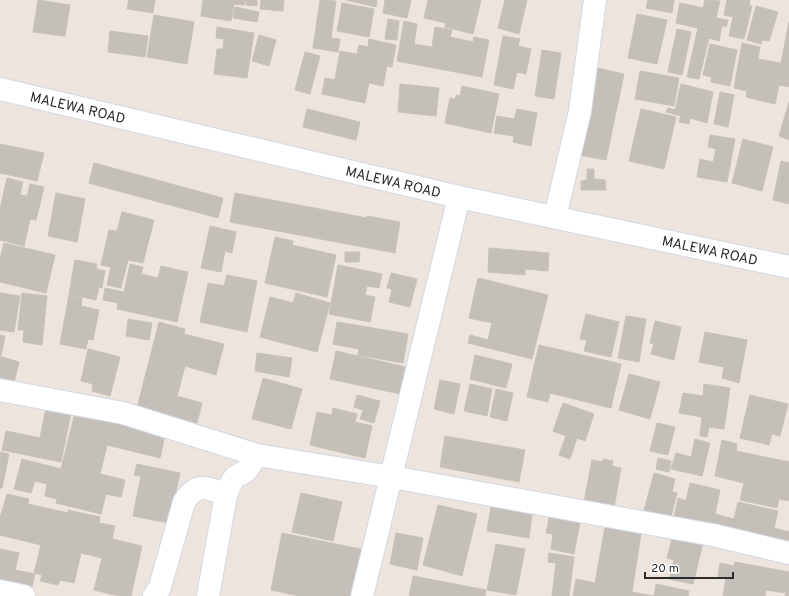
<svg xmlns="http://www.w3.org/2000/svg" width="789" height="596" font-family="Overpass,sans-serif">
<style>
.building{fill:#c5bfba;stroke:#c8c1b7}
.lines{fill:none;stroke-linecap:round;stroke-linejoin:round}
.minor-casing{stroke:#d3d7e3;stroke-width:24}
.minor{stroke:#fff;stroke-width:22}
.labels{text-anchor:middle;stroke-width:3;stroke-linejoin:round;paint-order:stroke}
.street-label{font-size:14px;fill:#2b2b2b;stroke:#fff}
</style>
<rect width="100%" height="100%" fill="#ede5dd"/>
<g class="building">
<polygon points="38,0 70,5 65,36 33,32"/>
<polygon points="129,0 155,0 153,13 127,9"/>
<polygon points="203,0 245,0 244,5 234,4 231,21 201,16"/>
<polygon points="246,0 257,0 257,6 246,5"/>
<polygon points="261,0 284,0 283,11 260,9"/>
<polygon points="320,0 336,1 331,38 340,39 338,52 313,48"/>
<polygon points="346,0 377,0 376,7"/>
<polygon points="385,0 411,0 407,18 383,13"/>
<polygon points="428,0 481,0 473,34 445,27 446,23 424,18"/>
<polygon points="505,0 527,0 519,34 498,28"/>
<polygon points="648,0 674,0 672,13 646,8"/>
<polygon points="705,0 720,1 716,18 728,20 726,27 722,25 719,41 709,38 699,79 687,77 698,28 676,23 680,3 703,8"/>
<polygon points="727,0 750,0 749,5 752,6 744,39 729,36 733,17 724,15"/>
<polygon points="342,3 374,9 369,37 337,31"/>
<polygon points="756,6 778,12 769,41 762,40 761,44 747,40"/>
<polygon points="235,7 259,12 257,22 233,18"/>
<polygon points="637,14 667,20 657,64 628,58"/>
<polygon points="154,15 194,22 187,64 147,57"/>
<polygon points="388,19 399,21 397,40 385,39"/>
<polygon points="404,21 417,24 414,44 432,47 435,27 452,30 450,37 473,42 474,37 489,40 482,77 397,61"/>
<polygon points="789,22 789,87 779,85 775,104 746,97 747,91 734,88 742,43 760,47 758,59 781,63"/>
<polygon points="217,27 254,33 247,78 214,74 217,49 223,49 224,39 216,38"/>
<polygon points="677,29 691,32 682,75 668,72"/>
<polygon points="110,31 148,36 145,57 108,52"/>
<polygon points="259,35 276,40 269,66 252,61"/>
<polygon points="503,36 520,39 518,46 531,49 526,74 517,72 513,89 494,85"/>
<polygon points="369,39 396,45 392,67 387,66 383,86 369,83 365,103 322,94 325,78 335,80 340,51 357,54 359,45 368,47"/>
<polygon points="710,44 737,50 730,86 711,82 712,77 703,75"/>
<polygon points="542,50 561,53 554,99 535,96"/>
<polygon points="305,52 320,56 310,94 295,90"/>
<polygon points="597,68 624,74 606,160 579,155"/>
<polygon points="640,71 679,78 674,106 635,99"/>
<polygon points="400,84 439,88 436,116 398,112"/>
<polygon points="681,84 713,92 707,123 690,118 689,124 679,122 681,116 666,112 668,108 675,110"/>
<polygon points="462,86 499,94 491,133 445,123 450,98 455,99 456,95 460,96"/>
<polygon points="720,92 734,95 728,127 714,124"/>
<polygon points="789,102 789,140 779,136"/>
<polygon points="307,109 360,122 356,140 303,127"/>
<polygon points="517,109 537,113 531,146 513,142 514,136 494,133 497,116 514,119"/>
<polygon points="641,109 676,117 664,169 629,161"/>
<polygon points="710,135 735,139 727,182 697,177 700,159 713,162 716,149 708,147"/>
<polygon points="743,139 773,147 762,191 732,183"/>
<polygon points="0,144 44,153 37,181 0,173"/>
<polygon points="781,161 789,163 789,204 773,200"/>
<polygon points="94,163 223,198 218,218 89,183"/>
<polygon points="587,169 594,169 594,179 605,180 606,190 581,190 581,181 587,180"/>
<polygon points="7,178 23,182 20,195 27,196 30,184 44,187 36,220 30,219 24,246 0,240 0,209"/>
<polygon points="56,193 85,199 77,242 48,236"/>
<polygon points="235,193 367,218 367,216 400,222 395,253 230,222"/>
<polygon points="122,212 154,220 143,263 128,260 121,288 107,285 111,267 101,265 109,230 117,231"/>
<polygon points="210,226 236,232 232,253 225,251 221,272 201,268"/>
<polygon points="275,237 293,241 292,245 336,255 327,297 265,283"/>
<polygon points="4,243 55,255 46,293 0,282 0,259"/>
<polygon points="489,248 549,253 548,271 525,269 525,275 488,272"/>
<polygon points="345,252 360,252 359,262 345,262"/>
<polygon points="75,260 97,264 96,269 105,271 102,288 99,287 96,300 69,294"/>
<polygon points="130,264 143,267 141,274 158,278 161,266 188,272 177,322 117,309 118,303 103,300 105,288 124,292"/>
<polygon points="338,265 382,274 379,288 367,286 365,295 375,297 370,322 329,314"/>
<polygon points="391,273 417,279 410,307 389,302 392,289 387,288"/>
<polygon points="227,275 257,281 247,332 200,322 208,283 224,286"/>
<polygon points="478,278 548,295 532,359 468,343 470,335 488,340 492,323 469,318"/>
<polygon points="0,293 20,296 14,332 0,330"/>
<polygon points="22,293 47,296 42,345 23,342 24,330 18,330"/>
<polygon points="296,293 330,303 317,352 260,337 270,297 293,303"/>
<polygon points="69,295 82,298 81,306 99,310 93,340 88,339 86,349 60,344"/>
<polygon points="586,314 619,322 611,357 584,351 587,340 580,339"/>
<polygon points="626,316 646,319 639,362 618,358"/>
<polygon points="128,319 152,323 149,340 126,336"/>
<polygon points="655,321 681,327 674,360 651,354 654,344 650,343"/>
<polygon points="159,322 185,329 184,334 224,344 216,375 185,366 177,396 202,403 197,423 137,408"/>
<polygon points="337,322 408,334 403,363 358,355 359,349 333,344"/>
<polygon points="705,332 747,340 739,383 722,378 724,367 699,362"/>
<polygon points="0,335 5,336 0,361"/>
<polygon points="539,345 621,364 611,408 550,393 548,402 527,397"/>
<polygon points="88,349 120,357 110,396 92,391 93,384 81,381"/>
<polygon points="336,351 410,368 405,395 330,379"/>
<polygon points="257,353 292,358 289,377 255,371"/>
<polygon points="475,355 512,364 506,388 470,379"/>
<polygon points="2,357 19,362 14,382 0,378 0,362"/>
<polygon points="629,374 660,382 650,419 619,410"/>
<polygon points="263,378 302,389 291,429 252,419"/>
<polygon points="440,380 460,384 454,414 434,409"/>
<polygon points="470,384 492,389 487,416 464,411"/>
<polygon points="704,384 730,388 724,429 709,427 707,437 700,436 702,417 679,413 683,393 703,396"/>
<polygon points="496,389 513,393 507,421 490,417"/>
<polygon points="357,395 380,401 374,423 360,419 363,410 354,407"/>
<polygon points="750,395 788,404 780,436 772,434 769,445 740,438"/>
<polygon points="47,403 72,408 61,462 2,450 6,431 40,438"/>
<polygon points="563,403 594,414 585,441 577,438 570,459 559,455 566,436 553,431"/>
<polygon points="333,408 357,414 355,422 372,426 365,458 310,445 317,412 332,415"/>
<polygon points="75,413 165,435 160,458 107,445 100,474 125,480 121,497 106,494 101,514 56,503 57,499 45,496 47,484 35,481 31,493 14,489 22,459 61,469"/>
<polygon points="657,423 675,427 668,455 650,451"/>
<polygon points="445,436 525,450 519,482 440,467"/>
<polygon points="695,439 710,443 702,476 671,469 676,453 691,457"/>
<polygon points="722,440 737,444 736,451 789,462 789,501 779,499 777,508 740,500 744,483 715,476"/>
<polygon points="0,452 9,454 2,488 0,488"/>
<polygon points="658,458 671,461 669,472 656,469"/>
<polygon points="603,459 613,461 612,466 621,468 614,508 584,502 592,460 603,462"/>
<polygon points="137,464 180,473 169,523 133,516 141,476 134,475"/>
<polygon points="654,473 675,479 672,492 677,493 670,521 643,514"/>
<polygon points="690,483 720,490 715,514 734,519 738,502 778,511 774,528 789,532 789,549 673,522 678,498 686,501"/>
<polygon points="301,493 342,502 333,541 292,532"/>
<polygon points="7,494 29,499 28,504 68,513 68,510 100,517 99,523 115,526 112,539 142,546 131,596 119,596 94,590 102,558 81,553 74,583 60,580 58,585 40,581 42,575 34,573 41,545 0,535 0,518"/>
<polygon points="438,505 477,514 462,576 423,565"/>
<polygon points="491,507 532,514 529,538 487,531"/>
<polygon points="551,510 581,516 574,554 551,549 553,534 546,533"/>
<polygon points="605,527 641,534 632,592 654,596 573,596 576,579 595,583"/>
<polygon points="674,531 704,539 693,584 669,579 674,560 667,558"/>
<polygon points="282,533 365,550 359,581 354,580 351,596 299,596 271,590"/>
<polygon points="396,533 423,538 417,570 390,564"/>
<polygon points="496,544 525,549 516,595 487,590"/>
<polygon points="0,549 19,553 15,570 35,574 31,591 0,584"/>
<polygon points="549,553 574,557 569,596 552,596 556,563 548,562"/>
<polygon points="735,562 789,572 789,596 785,596 786,593 766,590 765,596 723,596 726,578 718,576 720,563 734,566"/>
<polygon points="413,576 486,590 485,596 409,596"/>
<polygon points="656,584 689,591 688,596 654,596"/>
</g>
<g class="lines">
<defs>
<g id="minor">
<path id="s1" d="M 0,89 L 459,197 L 789,267"/>
<polyline points="555,217 580,111 595,0"/>
<polyline points="0,390 123,413 257,455 392,477 713,535 789,553"/>
<polyline points="0,591 24,596"/>
<path d="M 154,596 L 160,587 L 184,502 C 197,482 206,487 226,495"/>
<polyline points="208,596 226,495 232,481 235,477 246,471 257,455"/>
<polyline points="362,596 459,197"/>
</g>
</defs>
<use href="#minor" class="minor-casing"/>
<use href="#minor" class="minor"/>
</g>
<g class="labels">
<g class="street-label">
<text dy="5" stroke="none"><textPath href="#s1" startOffset="80">MALEWA ROAD</textPath></text>
<text dy="5" stroke="none"><textPath href="#s1" startOffset="404">MALEWA ROAD</textPath></text>
<text dy="5" stroke="none"><textPath href="#s1" startOffset="728">MALEWA ROAD</textPath></text>
</g>
</g>
<path d="M645 572v6h88v-6" fill="none" stroke="#2b2b2b" stroke-width="2"/>
<text x="651" y="572" font-size="12" fill="#2b2b2b" stroke="#ffffff" stroke-width="3" paint-order="stroke">20 m</text>
</svg>
